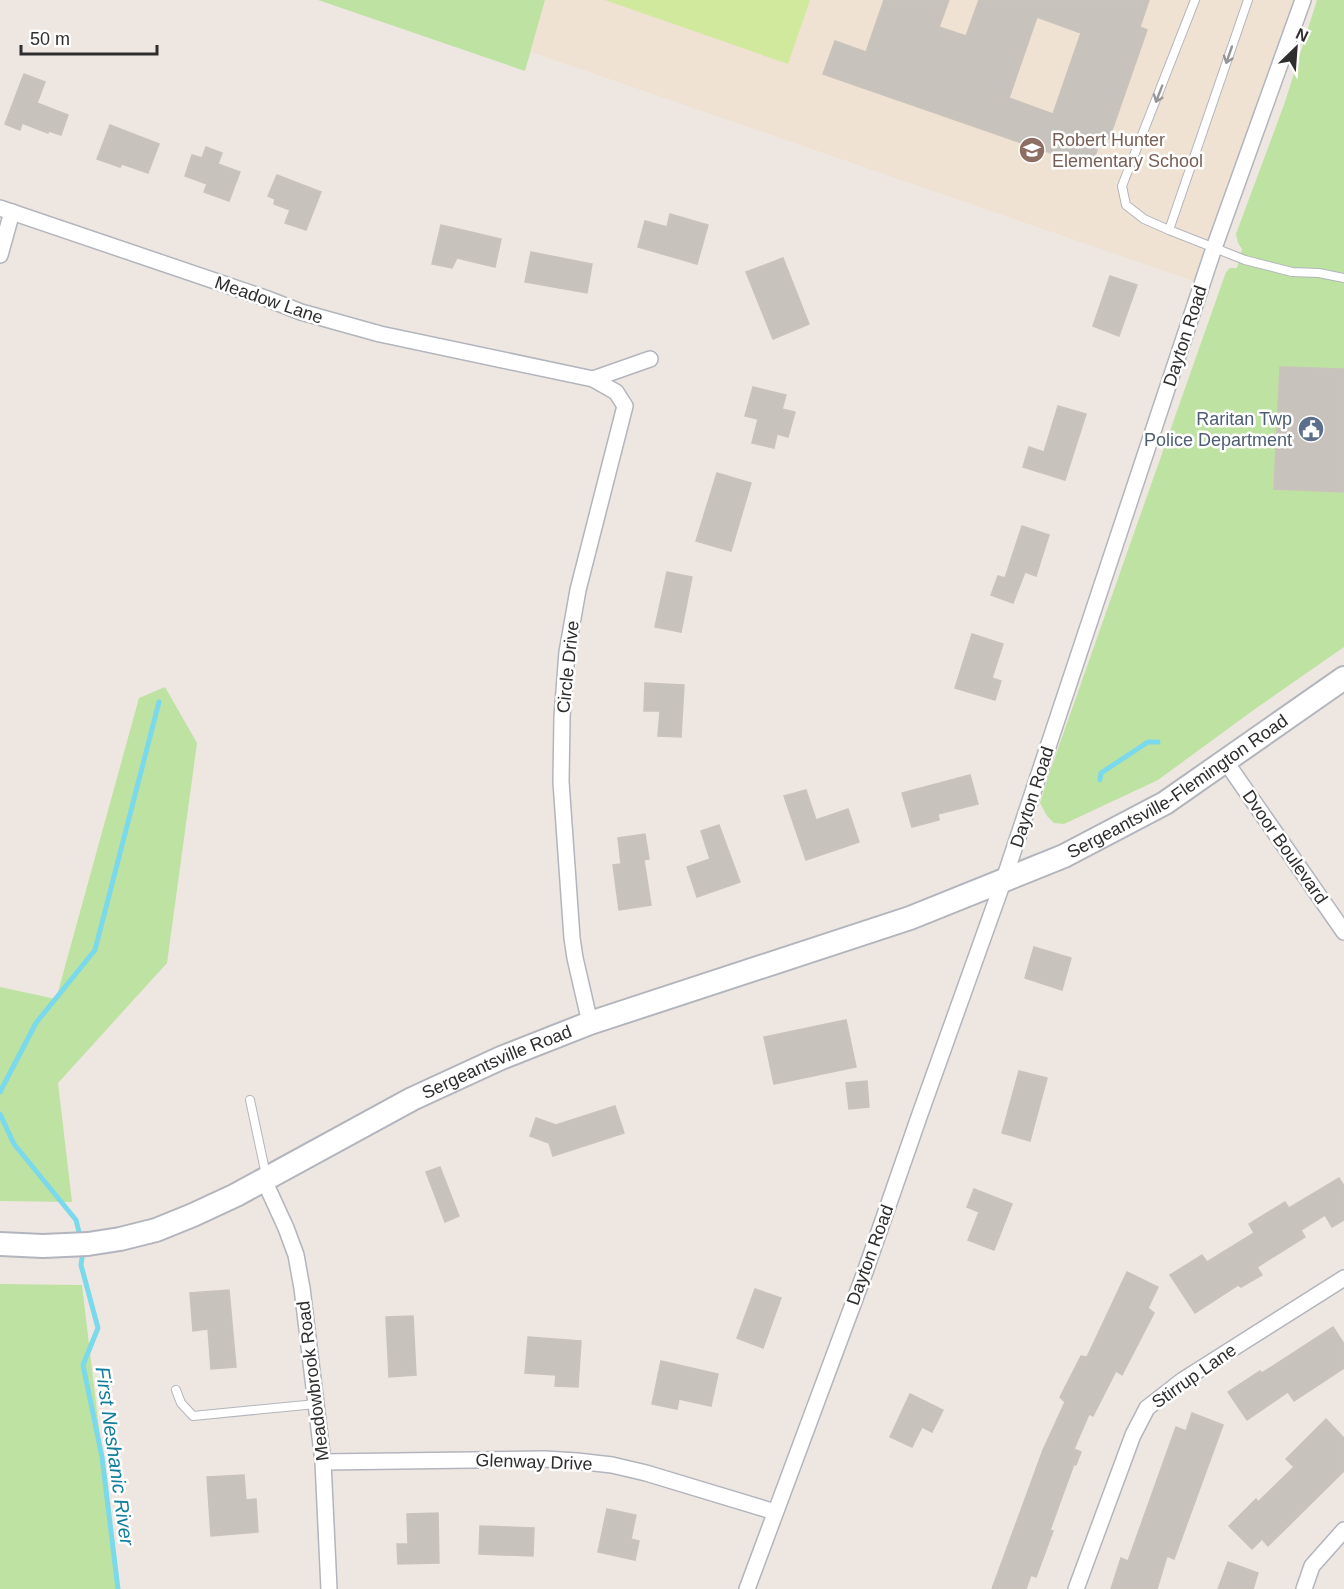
<svg xmlns="http://www.w3.org/2000/svg" width="1344" height="1589" font-family="Arial,sans-serif">
<style>
.education{fill:#efe2d2}
.green{fill:#bee2a1}
.pitch{fill:#d1e99d}
.lines{fill:none;stroke-linecap:round;stroke-linejoin:round}
.stream{stroke:#7adaeb;stroke-width:5}
.building{fill:#c7c2bc;stroke:#cac3bb;stroke-width:1.5;fill-rule:evenodd}
.service-casing{stroke:#b2b5bd;stroke-width:10}
.minor-casing{stroke:#b2b5bd;stroke-width:18}
.secondary-casing{stroke:#b2b5bd;stroke-width:26}
.service{stroke:#fff;stroke-width:8}
.minor{stroke:#fff;stroke-width:15}
.secondary{stroke:#fff;stroke-width:22}
.oneway{stroke:#969696}
.labels{text-anchor:middle;stroke-width:5;stroke-linejoin:round;paint-order:stroke}
.education-label{font-size:18px;fill:#785e54;stroke:#fff;text-anchor:start}
.street-label{font-size:18px;fill:#2e2e2e;stroke:#fff}
.service-label{font-size:18px;fill:#4e5e75;stroke:#fff;text-anchor:end}
.water-label{font-size:20px;font-style:italic;fill:#137d9d;stroke:#fff}
</style>
<rect width="100%" height="100%" fill="#eee7e1"/>
<polygon class="education" points="545,0 1303,0 1202,284 531,52"/>
<g class="green">
<polygon points="318,0 545,0 525,71"/>
<polygon points="1317,0 1344,0 1344,647 1255,709 1158,780 1064,824 1054,823 1047,816 1040,803 1048,777 1226,272 1230,268 1237,268 1242,249 1238,243 1236,234 1285,102"/>
<polygon points="165,687 197,743 167,963 58,1083 72,1202 0,1201 0,987 56,999 139,698"/>
<polygon points="0,1284 82,1285 118,1589 0,1589"/>
</g>
<polygon class="pitch" points="605,0 810,0 788,64"/>
<g class="lines">
<g class="stream">
<polyline points="1100,780 1101,773 1148,742 1158,742"/>
<polyline points="0,1092 36,1023 95,950 159,702"/>
<polyline points="0,1114 14,1144 76,1220 79,1232"/>
<polyline points="82,1258 81,1265 98,1328 83,1365 102,1457 118,1589"/>
</g>
</g>
<g class="building">
<path d="M 884,0 L 949,0 L 939,27 L 966,36 L 979,0 L 1149,0 L 1140,27 L 1147,30 L 1109,139 L 1102,136 L 1091,167 L 823,74 L 835,41 L 866,52 ZM 1037,17 L 1081,33 L 1053,114 L 1009,98 Z"/>
<polygon points="24,74 45,82 37,103 68,115 61,135 49,131 48,133 22,123 20,130 5,124"/>
<polygon points="110,125 159,144 148,173 122,164 120,167 97,159"/>
<polygon points="206,147 222,153 218,164 240,172 229,201 204,192 207,184 185,176 192,155 202,158"/>
<polygon points="277,175 321,192 306,230 285,223 290,210 274,204 275,199 268,196"/>
<polygon points="670,214 708,225 697,264 638,247 645,221 667,227"/>
<polygon points="441,225 501,239 495,267 457,258 452,268 432,264"/>
<polygon points="531,252 592,264 587,293 525,282"/>
<polygon points="783,258 809,324 773,339 746,272"/>
<polygon points="1110,276 1137,285 1119,336 1093,326"/>
<polygon points="1280,367 1344,369 1344,492 1274,489"/>
<polygon points="753,387 786,395 782,409 795,412 788,437 777,434 774,448 752,443 758,419 745,416"/>
<polygon points="1058,406 1086,414 1065,480 1023,467 1029,447 1044,452"/>
<polygon points="717,473 751,483 731,551 696,541"/>
<polygon points="1022,526 1049,535 1036,576 1025,572 1013,603 991,595 998,576 1005,578"/>
<polygon points="667,572 692,577 681,632 655,627"/>
<polygon points="972,634 1003,644 992,678 1001,681 995,700 955,688"/>
<polygon points="645,683 684,685 681,737 658,736 660,711 644,711"/>
<polygon points="970,775 978,804 938,814 939,820 912,827 902,793"/>
<polygon points="806,790 816,820 848,809 859,842 806,860 784,796"/>
<polygon points="719,825 740,882 697,897 687,867 710,859 701,831"/>
<polygon points="645,834 649,859 644,860 651,905 619,910 613,865 621,864 618,838"/>
<polygon points="1034,947 1071,958 1062,990 1025,978"/>
<polygon points="846,1020 856,1067 774,1084 764,1037"/>
<polygon points="1019,1071 1047,1078 1030,1141 1002,1133"/>
<polygon points="867,1081 869,1107 849,1109 846,1083"/>
<polygon points="615,1106 624,1133 553,1156 549,1143 530,1136 536,1118 556,1125"/>
<polygon points="440,1167 459,1216 445,1222 426,1172"/>
<polygon points="1339,1178 1344,1186 1344,1220 1332,1227 1325,1215 1301,1230 1305,1237 1257,1267 1262,1275 1241,1287 1238,1285 1195,1313 1170,1275 1202,1255 1207,1262 1254,1233 1249,1224 1285,1202 1289,1208"/>
<polygon points="974,1189 1012,1204 994,1250 968,1240 979,1212 967,1207"/>
<polygon points="1127,1272 1158,1287 1148,1308 1154,1313 1122,1375 1116,1371 1093,1416 1089,1414 1074,1449 1081,1452 1076,1465 1074,1464 1050,1530 1053,1531 1036,1577 1031,1575 1026,1589 992,1589 1043,1450 1065,1402 1060,1397 1081,1356 1087,1357"/>
<polygon points="755,1289 781,1298 763,1348 737,1338"/>
<polygon points="229,1290 236,1367 211,1369 208,1329 193,1331 190,1293"/>
<polygon points="413,1316 416,1375 389,1377 386,1317"/>
<polygon points="1333,1327 1344,1344 1344,1368 1294,1401 1288,1392 1247,1420 1228,1392 1260,1371 1262,1373"/>
<polygon points="528,1337 581,1341 578,1387 555,1386 556,1375 525,1373"/>
<polygon points="661,1361 718,1374 711,1406 679,1399 677,1409 652,1404"/>
<polygon points="910,1394 943,1410 932,1432 922,1427 912,1447 890,1437"/>
<polygon points="1192,1413 1223,1425 1174,1559 1167,1556 1157,1589 1111,1589 1121,1558 1128,1561 1176,1427 1186,1431"/>
<polygon points="1326,1419 1344,1438 1344,1471 1268,1546 1262,1539 1252,1549 1229,1526 1256,1499 1258,1502 1294,1467 1286,1459"/>
<polygon points="244,1475 246,1500 256,1499 258,1532 211,1536 207,1477"/>
<polygon points="607,1509 636,1515 631,1539 639,1541 635,1560 598,1552"/>
<polygon points="438,1513 439,1563 398,1564 397,1544 408,1544 407,1514"/>
<polygon points="480,1526 534,1528 533,1556 479,1554"/>
<polygon points="1228,1562 1258,1573 1253,1589 1218,1589"/>
</g>
<g class="lines">
<defs>
<g id="service">
<polyline points="1248,0 1169,230 1245,260 1292,272 1319,273 1344,278"/>
<polyline points="1169,230 1144,219 1126,205 1122,186 1195,0"/>
<polyline points="250,1100 266,1175"/>
<polyline points="176,1390 181,1403 193,1416 316,1404"/>
</g>
<g id="minor">
<polyline points="0,208 265,298 301,312 380,334 593,379 616,392 625,406 578,590 567,652 562,717 561,782 572,938 575,958 590,1023"/>
<polyline points="0,255 12,212"/>
<polyline points="593,379 650,359"/>
<polyline points="1226,762 1344,932"/>
<polyline points="264,1180 286,1228 296,1255 302,1288 323,1462 329,1589"/>
<polyline points="323,1462 545,1459 577,1461 612,1465 646,1473 775,1512"/>
<polyline points="747,1589 865,1272 920,1114 1003,882 1214,248 1303,0"/>
<polyline points="1076,1589 1133,1435 1147,1408 1183,1380 1344,1278"/>
<polyline points="1304,1589 1312,1566 1344,1530"/>
</g>
<g id="secondary">
<path id="s1" d="M 0,1244 L 43,1246 L 88,1244 L 120,1239 L 156,1230 L 193,1215 L 236,1195 L 412,1099 L 501,1058 L 590,1023 L 910,918 L 1064,856 L 1165,803 L 1344,678"/>
</g>
</defs>
<use href="#service" class="service-casing"/>
<use href="#minor" class="minor-casing"/>
<use href="#secondary" class="secondary-casing"/>
<use href="#service" class="service"/>
<use href="#minor" class="minor"/>
<use href="#secondary" class="secondary"/>
</g>
<defs><path id="oneway-shaft" d="M-6 0H5M1.5-3L5.5 0L1.5 3" fill="none" stroke-width="1.6" stroke-linecap="round" stroke-linejoin="round" transform="scale(1.5)"/></defs>
<g class="oneway">
<use href="#oneway-shaft" transform="translate(1229 55) rotate(109)"/>
<use href="#oneway-shaft" transform="translate(1159 94) rotate(111)"/>
</g>
<defs>
<symbol id="school-disc" viewBox="-11 -11 22 22"><circle r="9.5" fill="#8d6e63" stroke="#fff"/><path d="M0-5L7-2L0 1L-7-2ZM-4 1L0 2.5L4 1V4Q0 6-4 4Z" fill="#fff"/></symbol>
<symbol id="civic-disc" viewBox="-11 -11 22 22"><circle r="9.5" fill="#5c6f8a" stroke="#fff"/><path d="M-.6-6.5H3V-4.5H.6V-3L4-1V1h2V6H-6V1h2V-1L-.6-3ZM-1.2 2.5V6h2.4V2.5Z" fill="#fff"/></symbol>
</defs>
<g fill-rule="evenodd">
<use href="#school-disc" x="1017" y="135" width="30" height="30"/>
<use href="#civic-disc" x="1296" y="414" width="30" height="30"/>
</g>
<g class="labels">
<g class="education-label">
<text x="1052" y="146">Robert Hunter<tspan x="1052" dy="21">Elementary School</tspan></text>
</g>
<g class="street-label">
<text transform="translate(269 300) rotate(19)" y="6">Meadow Lane</text>
<text transform="translate(1185 336) rotate(-72)" y="6">Dayton Road</text>
<text transform="translate(568 667) rotate(-84)" y="6">Circle Drive</text>
<text dy="6" stroke="none"><textPath href="#s1" startOffset="1275">Sergeantsville-Flemington Road</textPath></text>
<text transform="translate(1032 797) rotate(-72)" y="6">Dayton Road</text>
<text transform="translate(1285 847) rotate(55)" y="6">Dvoor Boulevard</text>
<text dy="6" stroke="none"><textPath href="#s1" startOffset="538">Sergeantsville Road</textPath></text>
<text transform="translate(870 1255) rotate(-70)" y="6">Dayton Road</text>
<text transform="translate(1194 1376) rotate(-35)" y="6">Stirrup Lane</text>
<text transform="translate(313 1381) rotate(-97)" y="6">Meadowbrook Road</text>
<text transform="translate(534 1462) rotate(2)" y="6">Glenway Drive</text>
</g>
<g class="service-label">
<text x="1292" y="425">Raritan Twp<tspan x="1292" dy="21">Police Department</tspan></text>
</g>
<g class="water-label">
<text transform="translate(115 1456) rotate(82)" y="7">First Neshanic River</text>
</g>
</g>
<g transform="translate(1296 48) rotate(25)" stroke="#ffffff" stroke-width="4.5" paint-order="stroke">
<path d="M0-4.5L10 22L0 15L-10 22Z" fill="#2e2e2e"/>
<text y="-9" font-size="16" font-weight="bold" text-anchor="middle" fill="#2e2e2e">N</text>
</g>
<path d="M21 45v9h136v-9" fill="none" stroke="#2e2e2e" stroke-width="3"/>
<text x="30" y="45" font-size="18" fill="#2e2e2e" stroke="#ffffff" stroke-width="4.5" paint-order="stroke">50 m</text>
</svg>
